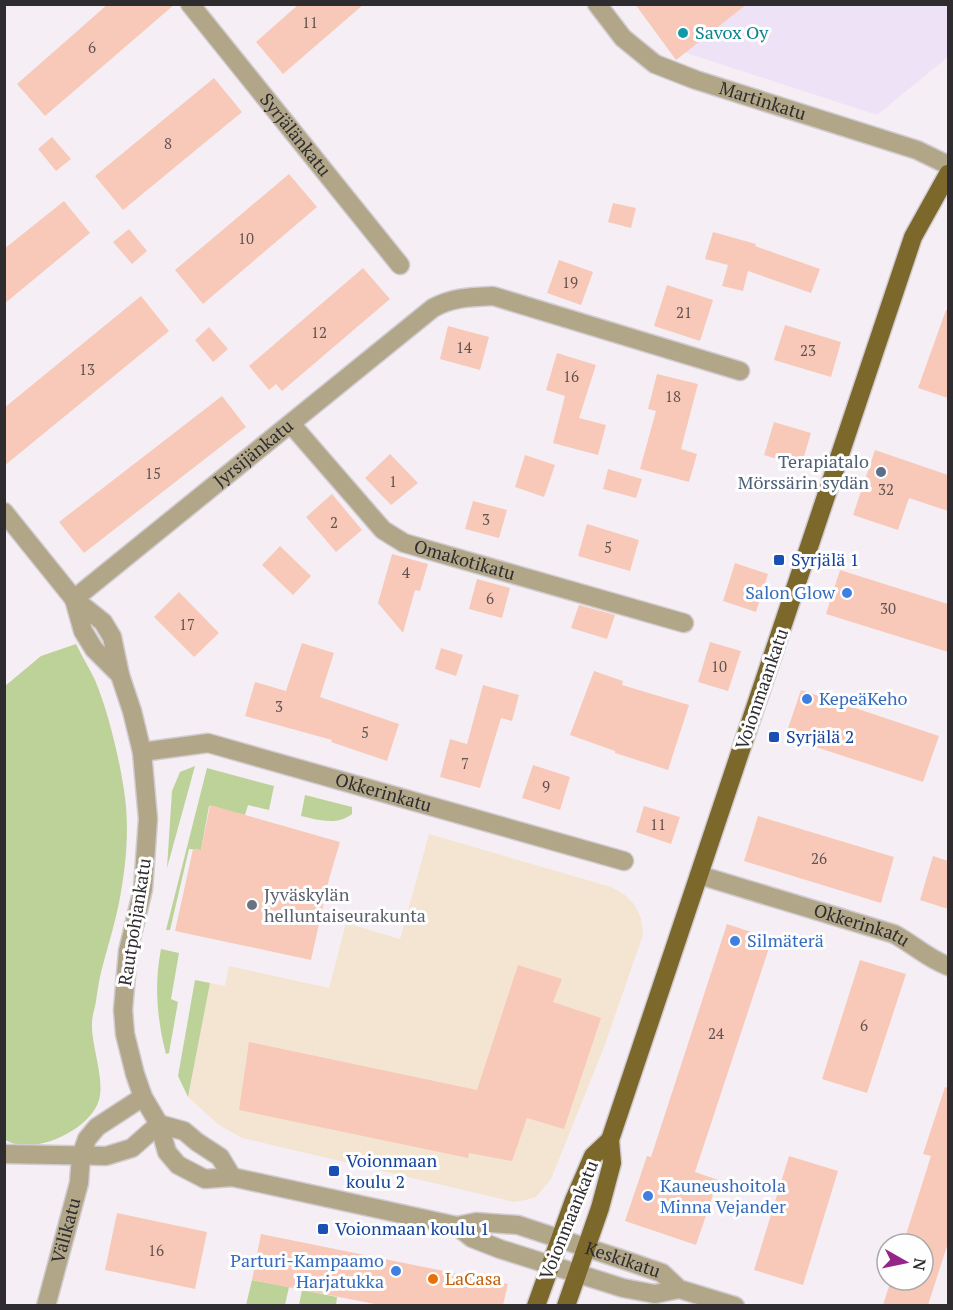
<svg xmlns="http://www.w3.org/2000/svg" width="953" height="1310" font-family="'PT Serif',serif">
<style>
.industrial{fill:#eee2f6}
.education{fill:#f4e5d2}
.green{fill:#bdd298}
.building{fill:#f8c9b8}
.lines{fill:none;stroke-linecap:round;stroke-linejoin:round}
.minor-casing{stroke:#d1ccd1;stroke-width:21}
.major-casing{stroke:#d1ccd1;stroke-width:21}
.minor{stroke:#b2a688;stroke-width:18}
.major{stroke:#7d682b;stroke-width:18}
.culture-dot{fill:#0f9aa8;stroke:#fefefe;stroke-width:2}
.service-dot{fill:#5c6f8a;stroke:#fefefe;stroke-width:2}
.transit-dot{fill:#1a4fb4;stroke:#fefefe;stroke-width:2}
.shop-dot{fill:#3f7fe0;stroke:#fefefe;stroke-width:2}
.worship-dot{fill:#6b7280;stroke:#fefefe;stroke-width:2}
.food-dot{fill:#e8710a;stroke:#fefefe;stroke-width:2}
.labels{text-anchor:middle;stroke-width:6;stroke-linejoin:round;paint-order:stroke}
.number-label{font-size:15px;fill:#615351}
.culture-label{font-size:18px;fill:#0d838f;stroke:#fefefe;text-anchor:start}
.street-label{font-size:18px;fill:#2f2c2f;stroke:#fefefe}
.service-label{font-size:18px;fill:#4e5e75;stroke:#fefefe;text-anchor:end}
.transit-label{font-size:18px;fill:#164399;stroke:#fefefe;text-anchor:start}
.shop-label{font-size:18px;fill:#366cbe;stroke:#fefefe;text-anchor:start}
.worship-label{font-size:18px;fill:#5b616d;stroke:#fefefe;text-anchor:start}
.food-label{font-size:18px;fill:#c56008;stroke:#fefefe;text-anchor:start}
</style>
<rect width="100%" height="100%" fill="#f5eff5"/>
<polygon class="industrial" points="640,5 948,5 948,57 877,115 674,49"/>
<polygon class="education" points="429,834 611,887 625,895 634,904 641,918 643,935 604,1047 551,1179 536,1197 526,1200 514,1202 242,1138 219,1125 188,1097 210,983 225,986 229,966 329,988 346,923 400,939"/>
<g class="green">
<path d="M 76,644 C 82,656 89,668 95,680 C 108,711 119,757 124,790 C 130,828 126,867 119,903 C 115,923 109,942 104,961 C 100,974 98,987 96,1001 C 95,1008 92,1016 92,1023 C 91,1046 105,1078 99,1100 C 91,1130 31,1158 4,1139 L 5,686 L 41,656 Z"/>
<polygon points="195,766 167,868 172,791 180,772"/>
<polygon points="207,768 274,786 269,810 248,805 245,815 209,806 201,850 189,849 170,930 166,930"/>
<path d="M 305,795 L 352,807 L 352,814 C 337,826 319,820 301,816 Z"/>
<path d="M 161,949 L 179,953 L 171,999 L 178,1002 L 169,1053 L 166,1054 C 157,1020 154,984 161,949 Z"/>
<polygon points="195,980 210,983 188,1097 178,1076"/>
<polygon points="252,1280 289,1287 285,1305 246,1305"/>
<polygon points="302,1290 337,1297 336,1305 299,1305"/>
</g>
<g class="building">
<polygon points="108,4 175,4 45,116 17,84"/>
<polygon points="299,4 364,4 283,74 256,42"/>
<polygon points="635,4 747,4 676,60"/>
<polygon points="214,78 242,112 123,210 95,176"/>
<polygon points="52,137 71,159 56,171 38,149"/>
<polygon points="289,174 317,207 203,304 175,270"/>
<polygon points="64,201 90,233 4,304 4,249"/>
<polygon points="613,203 636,208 631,228 608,222"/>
<polygon points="129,229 147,251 132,264 113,242"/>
<polygon points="713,232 756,244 755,246 820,269 811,293 748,271 743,291 722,286 728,265 705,259"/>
<polygon points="559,260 593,272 581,305 547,293"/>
<polygon points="363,268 390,299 282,391 276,384 269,390 249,366"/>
<polygon points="667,285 713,300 700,341 654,326"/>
<polygon points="141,296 169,331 4,466 4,408"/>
<polygon points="946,310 948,310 948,398 918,388"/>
<polygon points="785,325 841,342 831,377 774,360"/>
<polygon points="448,326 489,337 480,370 440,359"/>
<polygon points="209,327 228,349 213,362 195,340"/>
<polygon points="557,353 596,365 579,418 606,425 598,455 553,443 565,396 546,390"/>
<polygon points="657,374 698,384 681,449 697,454 689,482 640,469 656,411 648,409"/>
<polygon points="222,396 246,427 84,553 59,522"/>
<polygon points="774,422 811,433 801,466 764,455"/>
<polygon points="875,450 948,475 948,511 909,498 898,530 853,515"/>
<polygon points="390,454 418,483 391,505 365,478"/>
<polygon points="525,455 555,465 544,497 515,487"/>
<polygon points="608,469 642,479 636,498 603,489"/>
<polygon points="332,494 362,530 336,552 306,517"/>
<polygon points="473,501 507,510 499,538 465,529"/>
<polygon points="587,524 639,540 630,571 578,556"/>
<polygon points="280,546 311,576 293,595 262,565"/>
<polygon points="392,554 428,564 420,591 415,590 403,633 378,603"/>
<polygon points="735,563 768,574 756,612 723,601"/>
<polygon points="840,570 948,604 948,652 826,614"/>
<polygon points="477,579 510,588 502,618 469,609"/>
<polygon points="179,592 219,633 194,657 154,617"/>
<polygon points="579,605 615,615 607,639 571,628"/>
<polygon points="710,642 741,651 728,691 698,682"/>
<polygon points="302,643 334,653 320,697 399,724 387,761 331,742 332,740 245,716 255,682 286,691"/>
<polygon points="441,648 463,655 456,676 435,669"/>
<polygon points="594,671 623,681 622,685 689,705 668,770 615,753 615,751 570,735"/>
<polygon points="483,685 519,695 512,721 501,718 480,788 440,777 450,739 467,744"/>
<polygon points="801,690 939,736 923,782 785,737"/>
<polygon points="533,765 570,777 560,810 522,798"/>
<polygon points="210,805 340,842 329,879 311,960 175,931 193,849 201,850"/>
<polygon points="644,806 680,817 671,844 636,832"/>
<polygon points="758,816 894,857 881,903 744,861"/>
<polygon points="933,856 948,861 948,909 920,900"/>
<polygon points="727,924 772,939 695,1172 718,1180 696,1245 625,1221 647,1156 651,1157"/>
<polygon points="860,960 906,974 867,1093 822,1079"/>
<polygon points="518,965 562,979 553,1002 601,1018 564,1129 527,1118 512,1161 469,1153 468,1158 239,1110 249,1042 477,1090"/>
<polygon points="945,1087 948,1088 948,1243 928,1305 883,1305 891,1280 923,1280 923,1244 903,1244 931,1156 923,1154"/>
<polygon points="789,1156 838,1171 803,1285 754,1270"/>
<polygon points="117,1213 207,1232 195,1289 105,1270"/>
<polygon points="261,1234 508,1284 503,1305 380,1305 252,1280"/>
</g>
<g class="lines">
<defs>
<g id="minor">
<path id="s1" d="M 190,4 L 400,265"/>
<path id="s2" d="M 597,4 L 623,38 L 655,64 L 696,80 L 917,150 L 948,165"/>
<path id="s3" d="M 291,424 L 383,530 L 404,543 L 684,623"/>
<polyline points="4,512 74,599 103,622 112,637 120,675 132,711 142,752 148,819 143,889 128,951 123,1010 125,1034 135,1074 143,1097 159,1124 167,1152 178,1165 205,1179 232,1177 457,1226 472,1238 500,1249 623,1288 655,1294 679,1289"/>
<path id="s4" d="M 74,599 L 433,308 C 453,297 472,297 493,296 L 740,371"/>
<polyline points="74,599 83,631 94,649 120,675"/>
<path id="s5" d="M 142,752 L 208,743 L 624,861"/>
<path id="s6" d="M 699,875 L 894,934 C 913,944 928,959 948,966"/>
<polyline points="159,1124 184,1131 197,1142 220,1157 232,1177"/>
<polyline points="4,1154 106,1156 132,1148 159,1124"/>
<path id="s7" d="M 457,1226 L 476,1222 L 518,1225 L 630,1262 L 662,1273 L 679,1289 L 735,1306"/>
<path id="s8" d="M 46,1306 L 79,1183 L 81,1156 L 87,1139 L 97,1127 L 143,1097"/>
</g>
<g id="major">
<polyline points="536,1306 574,1200 593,1156 610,1140"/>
<polyline points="566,1306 600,1208 612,1163 610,1140 913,237 948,174"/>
</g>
</defs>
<use href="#minor" class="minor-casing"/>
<use href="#major" class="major-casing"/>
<use href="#minor" class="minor"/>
<use href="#major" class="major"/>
</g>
<circle class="culture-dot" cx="683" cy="33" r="6"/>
<circle class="service-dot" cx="881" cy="472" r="6"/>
<g class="transit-dot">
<rect x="773" y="554" width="12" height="12" rx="3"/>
<rect x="768" y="731" width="12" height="12" rx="3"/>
<rect x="328" y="1165" width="12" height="12" rx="3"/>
<rect x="317" y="1223" width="12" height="12" rx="3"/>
</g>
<g class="shop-dot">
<circle cx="847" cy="593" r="6"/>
<circle cx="807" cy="699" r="6"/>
<circle cx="735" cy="941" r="6"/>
<circle cx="648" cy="1196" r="6"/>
<circle cx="396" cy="1271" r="6"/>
</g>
<circle class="worship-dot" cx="252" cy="905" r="6"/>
<circle class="food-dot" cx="433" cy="1279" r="6"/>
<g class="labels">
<g class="number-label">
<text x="310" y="28">11</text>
<text x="92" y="53">6</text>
<text x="168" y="149">8</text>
<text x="246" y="244">10</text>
<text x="570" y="288">19</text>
<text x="684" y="318">21</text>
<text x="319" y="338">12</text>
<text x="464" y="353">14</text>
<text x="808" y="356">23</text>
<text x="87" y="375">13</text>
<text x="571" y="382">16</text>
<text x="673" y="402">18</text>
<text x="153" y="479">15</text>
<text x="393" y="487">1</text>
<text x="886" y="495">32</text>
<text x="486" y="525">3</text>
<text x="334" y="528">2</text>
<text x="608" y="553">5</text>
<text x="406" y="578">4</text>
<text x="490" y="604">6</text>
<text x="888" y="614">30</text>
<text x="187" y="630">17</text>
<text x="719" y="672">10</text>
<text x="279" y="712">3</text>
<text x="365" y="738">5</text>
<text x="465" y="769">7</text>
<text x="546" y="792">9</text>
<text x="658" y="830">11</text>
<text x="819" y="864">26</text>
<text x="864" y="1031">6</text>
<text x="716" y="1039">24</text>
<text x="156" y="1256">16</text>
</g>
<g class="culture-label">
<text x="695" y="39">Savox Oy</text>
</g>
<g class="street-label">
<text dy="6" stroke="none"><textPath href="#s2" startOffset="198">Martinkatu</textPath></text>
<text dy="6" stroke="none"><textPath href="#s1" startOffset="168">Syrjälänkatu</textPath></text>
<text dy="6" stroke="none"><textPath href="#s4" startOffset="231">Jyrsijänkatu</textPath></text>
<text dy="6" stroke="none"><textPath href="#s3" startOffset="228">Omakotikatu</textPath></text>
<text transform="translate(762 689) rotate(-71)" y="6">Voionmaankatu</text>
<text dy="6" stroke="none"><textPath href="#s5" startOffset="249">Okkerinkatu</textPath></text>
<text transform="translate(135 922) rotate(-81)" y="6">Rautpohjankatu</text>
<text dy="6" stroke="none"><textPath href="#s6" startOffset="170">Okkerinkatu</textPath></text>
<text transform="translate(569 1220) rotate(-68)" y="6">Voionmaankatu</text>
<text dy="6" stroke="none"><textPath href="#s8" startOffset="78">Välikatu</textPath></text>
<text dy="6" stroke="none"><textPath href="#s7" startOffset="172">Keskikatu</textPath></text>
</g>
<g class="service-label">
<text x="869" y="468">Terapiatalo<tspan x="869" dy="21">Mörssärin sydän</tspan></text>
</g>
<g class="transit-label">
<text x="791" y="566">Syrjälä 1</text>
<text x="786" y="743">Syrjälä 2</text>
<text x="346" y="1167">Voionmaan<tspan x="346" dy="21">koulu 2</tspan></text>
<text x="335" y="1235">Voionmaan koulu 1</text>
</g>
<g class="shop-label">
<text x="835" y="599" text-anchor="end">Salon Glow</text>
<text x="819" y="705">KepeäKeho</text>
<text x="747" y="947">Silmäterä</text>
<text x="660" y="1192">Kauneushoitola<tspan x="660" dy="21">Minna Vejander</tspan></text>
<text x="384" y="1267" text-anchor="end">Parturi-Kampaamo<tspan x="384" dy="21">Harjatukka</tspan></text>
</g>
<g class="worship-label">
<text x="264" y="901">Jyväskylän<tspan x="264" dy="21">helluntaiseurakunta</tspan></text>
</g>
<g class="food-label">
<text x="445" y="1285">LaCasa</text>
</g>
</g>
<rect width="953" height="1310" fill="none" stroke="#2f2c2f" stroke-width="12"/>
<g transform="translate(905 1262) rotate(99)"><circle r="28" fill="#fefefe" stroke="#abaaab" stroke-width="1.5"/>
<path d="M0-4.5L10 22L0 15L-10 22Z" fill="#952687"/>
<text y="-9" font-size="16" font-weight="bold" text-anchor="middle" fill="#2f2c2f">N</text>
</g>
</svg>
